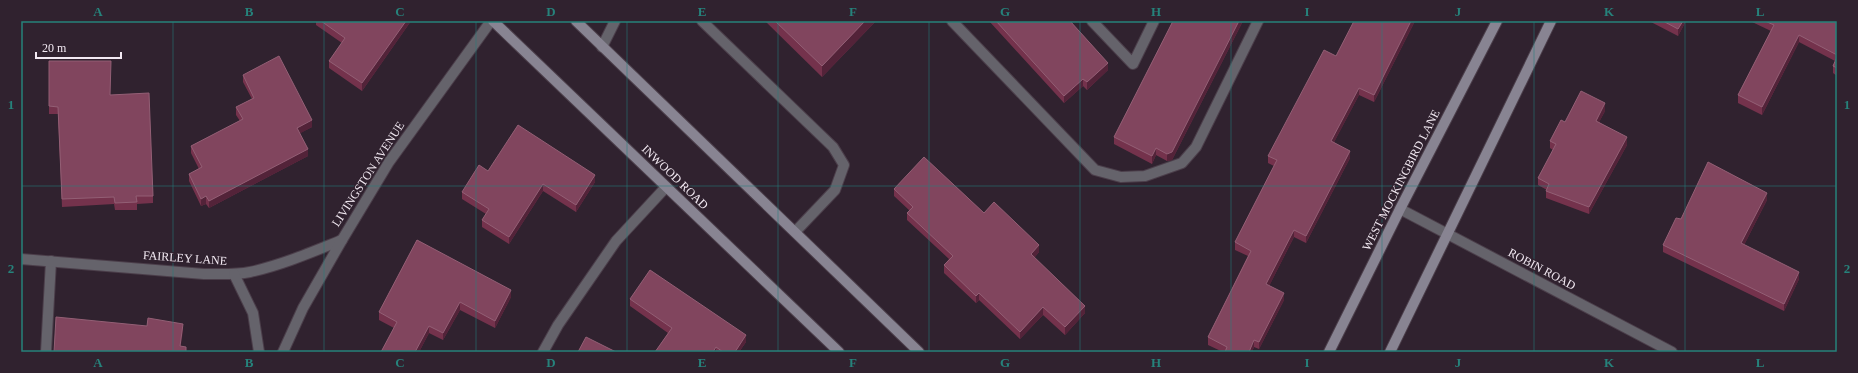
<svg xmlns="http://www.w3.org/2000/svg" width="1858" height="373" font-family="'Times New Roman',serif">
<style>
.lines{fill:none;stroke-linecap:round;stroke-linejoin:round}
.service-casing{stroke:#4b3e4a;stroke-width:12}
.minor-casing{stroke:#4b3e4a;stroke-width:12}
.secondary-casing{stroke:#4b3e4a;stroke-width:12}
.service{stroke:#65636b;stroke-width:10}
.minor{stroke:#65636b;stroke-width:10}
.secondary{stroke:#888492;stroke-width:10}
.wall{fill:#74324c}
.shaded-wall{fill:#532339}
.building{fill:#81455e;stroke:#935f75}
.grid{fill:none;stroke:#26827b;stroke-width:1;stroke-opacity:0.55}
.labels{text-anchor:middle;stroke-width:3;stroke-linejoin:round;paint-order:stroke}
.street-label{font-size:12px;fill:#f2e9f2;stroke:#30222f}
.neatline{fill:none;stroke:#26827b;stroke-width:1.5}
.grid-label{font-size:13px;text-anchor:middle;font-weight:bold;fill:#26827b}
</style>
<rect width="100%" height="100%" fill="#30222f"/>
<g class="lines">
<defs>
<g id="service">
<polyline points="702,21 833,147 844,165 835,190 795,232"/>
<polyline points="952,21 1095,170 1121,177 1145,176 1182,163 1196,147 1258,21"/>
<polyline points="1092,21 1133,64 1154,21"/>
<polyline points="602,47 615,21"/>
<polyline points="46,352 51,261"/>
<polyline points="543,352 558,325 616,241 666,187"/>
</g>
<g id="minor">
<polyline points="1400,209 1672,352"/>
<path d="M 21,259 L 204,274 C 219,274 235,275 250,272 C 282,265 312,252 342,240"/>
<polyline points="234,274 253,313 259,352"/>
<polyline points="283,352 303,308 342,240 389,162 491,21"/>
</g>
<g id="secondary">
<polyline points="493,21 839,352"/>
<polyline points="576,21 919,352"/>
<polyline points="1329,352 1400,209 1497,21"/>
<polyline points="1390,352 1551,21"/>
</g>
</defs>
<use href="#service" class="service-casing"/>
<use href="#minor" class="minor-casing"/>
<use href="#secondary" class="secondary-casing"/>
<use href="#service" class="service"/>
<use href="#minor" class="minor"/>
<use href="#secondary" class="secondary"/>
</g>
<g class="wall">
<polygon points="316,21 411,21 362,91 329,68 329,61 342,43 316,25"/>
<polygon points="765,21 876,21 822,77"/>
<polygon points="989,21 1070,21 1108,70 1087,90 1083,86 1064,103"/>
<polygon points="1173,21 1243,21 1172,160 1167,161 1156,155 1152,164 1114,144 1114,137"/>
<polygon points="1415,21 1374,102 1359,95 1334,142 1350,158 1306,243 1294,237 1269,286 1284,300 1259,349 1254,347 1252,352 1223,352 1208,345 1208,337 1248,256 1235,250 1235,242 1274,166 1268,163 1268,156 1336,56"/>
<polygon points="1649,21 1686,21 1678,36"/>
<polygon points="1750,21 1837,21 1837,76 1833,73 1833,66 1835,61 1799,42 1762,115 1738,103 1738,95 1771,31"/>
<polygon points="49,61 111,95 153,196 153,203 137,204 137,210 115,210 114,204 62,207 58,114 49,114"/>
<polygon points="243,75 312,127 300,133 308,156 209,208 206,204 201,206 189,181 189,174 199,169 191,153 191,146 240,121 236,115 236,107 252,99 243,82"/>
<polygon points="1605,111 1599,122 1627,145 1589,214 1546,198 1546,191 1547,190 1538,185 1538,178 1553,150 1550,148 1550,141 1565,122"/>
<polygon points="488,171 595,182 576,212 543,191 509,244 482,227 482,220 486,214 462,199 462,192"/>
<polygon points="894,189 984,213 1039,252 1034,258 1085,313 1065,335 1043,315 1020,339 979,300 976,303 944,273 944,265 949,259 907,220 907,213 910,211 894,196"/>
<polygon points="1767,200 1744,245 1799,279 1784,311 1663,252 1663,245 1681,219"/>
<polygon points="417,240 511,297 495,328 460,310 443,340 429,333 419,352 381,352 394,328 379,320 379,312"/>
<polygon points="630,299 746,342 739,352 655,352 668,333 630,306"/>
</g>
<g class="shaded-wall">
<polygon points="406,21 411,21 362,91 362,83"/>
<polygon points="865,21 876,21 822,77 822,66"/>
<polygon points="1239,21 1243,21 1172,160 1167,161 1167,154"/>
<polygon points="1411,21 1415,21 1374,102 1374,95"/>
<polygon points="1683,21 1686,21 1678,36 1678,29"/>
<polygon points="1799,35 1799,42 1762,115 1762,107"/>
<polygon points="1108,63 1108,70 1087,90 1087,82"/>
<polygon points="1083,79 1083,86 1064,103 1064,96"/>
<polygon points="1359,88 1359,95 1331,148 1331,141"/>
<polygon points="1605,103 1605,111 1596,128 1596,121"/>
<polygon points="312,120 312,127 297,135 297,128"/>
<polygon points="1627,137 1627,145 1589,214 1589,207"/>
<polygon points="1156,148 1156,155 1152,164 1152,156"/>
<polygon points="308,149 308,156 209,208 209,201"/>
<polygon points="1350,151 1350,158 1306,243 1306,236"/>
<polygon points="595,175 595,182 576,212 576,205"/>
<polygon points="543,184 543,191 509,244 509,237"/>
<polygon points="1767,193 1767,200 1741,251 1741,243"/>
<polygon points="206,196 206,204 201,206 201,199"/>
<polygon points="1294,230 1294,237 1266,292 1266,284"/>
<polygon points="1039,245 1039,252 1031,262 1031,254"/>
<polygon points="1799,272 1799,279 1784,311 1784,304"/>
<polygon points="511,290 511,297 495,328 495,321"/>
<polygon points="979,293 979,300 976,303 976,296"/>
<polygon points="1284,293 1284,300 1259,349 1259,342"/>
<polygon points="460,302 460,310 443,340 443,333"/>
<polygon points="1085,306 1085,313 1065,335 1065,327"/>
<polygon points="1043,307 1043,315 1020,339 1020,332"/>
<polygon points="183,324 183,331 180,352 180,346"/>
<polygon points="429,326 429,333 419,352 415,352"/>
<polygon points="746,335 746,342 739,352 735,352"/>
<polygon points="1254,340 1254,347 1252,352 1249,352"/>
<polygon points="716,347 716,352 713,352"/>
</g>
<g class="building">
<polygon points="321,21 406,21 362,83 329,61 345,38"/>
<polygon points="775,21 865,21 822,66"/>
<polygon points="996,21 1070,21 1108,63 1087,82 1083,79 1064,96"/>
<polygon points="1173,21 1239,21 1172,152 1167,154 1156,148 1152,156 1114,137"/>
<polygon points="1354,21 1411,21 1374,95 1359,88 1331,141 1350,151 1306,236 1294,230 1266,284 1284,293 1259,342 1254,340 1249,352 1225,352 1227,347 1208,337 1251,251 1235,242 1277,160 1268,156 1324,50 1336,56"/>
<polygon points="1663,21 1683,21 1678,29"/>
<polygon points="1765,21 1837,21 1837,55 1799,35 1762,107 1738,95 1774,25"/>
<polygon points="279,56 312,120 297,128 308,149 209,201 206,196 201,199 189,174 202,167 191,146 243,119 236,107 254,98 243,75"/>
<polygon points="1837,57 1837,68 1833,66"/>
<polygon points="49,61 111,61 110,95 149,93 153,196 136,196 137,202 115,203 114,197 62,199 58,107 49,106"/>
<polygon points="1581,91 1605,103 1596,121 1627,137 1589,207 1546,191 1549,184 1538,178 1556,144 1550,141 1561,120 1565,122"/>
<polygon points="518,125 595,175 576,205 543,184 509,237 482,220 489,209 462,192 479,165 488,171"/>
<polygon points="924,157 984,213 994,202 1039,245 1031,254 1085,306 1065,327 1043,307 1020,332 979,293 976,296 944,265 953,256 907,213 913,207 894,189"/>
<polygon points="1708,162 1767,193 1741,243 1799,272 1784,304 1663,245 1676,218 1681,219"/>
<polygon points="417,240 511,290 495,321 460,302 443,333 429,326 415,352 381,352 397,322 379,312"/>
<polygon points="650,270 746,335 735,352 723,352 716,347 713,352 655,352 672,328 630,299"/>
<polygon points="56,317 147,326 148,318 183,324 180,346 186,347 186,352 54,352"/>
<polygon points="586,337 616,352 578,352"/>
</g>
<path class="grid" d="M 173,21 L 173,352M 324,21 L 324,352M 476,21 L 476,352M 627,21 L 627,352M 778,21 L 778,352M 929,21 L 929,352M 1080,21 L 1080,352M 1231,21 L 1231,352M 1382,21 L 1382,352M 1534,21 L 1534,352M 1685,21 L 1685,352M 21,186 L 1837,186"/>
<g class="labels">
<g class="street-label">
<text transform="translate(368 174) rotate(-57)" y="4">LIVINGSTON AVENUE</text>
<text transform="translate(675 177) rotate(44)" y="4">INWOOD ROAD</text>
<text transform="translate(1401 180) rotate(-63)" y="4">WEST MOCKINGBIRD LANE</text>
<text transform="translate(185 258) rotate(4)" y="4">FAIRLEY LANE</text>
<text transform="translate(1542 269) rotate(28)" y="4">ROBIN ROAD</text>
</g>
</g>
<rect width="1858" height="373" fill="none" stroke="#30222f" stroke-width="44"/>
<path d="M36 52v6h85v-6" fill="none" stroke="#f2e9f2" stroke-width="2"/>
<text x="42" y="52" font-size="12" fill="#f2e9f2" stroke="#30222f" stroke-width="3" paint-order="stroke">20 m</text>
<rect x="22" y="22" width="1814" height="329" class="neatline"/>
<g class="grid-label">
<text x="98" y="16">A</text>
<text x="249" y="16">B</text>
<text x="400" y="16">C</text>
<text x="551" y="16">D</text>
<text x="702" y="16">E</text>
<text x="853" y="16">F</text>
<text x="1005" y="16">G</text>
<text x="1156" y="16">H</text>
<text x="1307" y="16">I</text>
<text x="1458" y="16">J</text>
<text x="1609" y="16">K</text>
<text x="1760" y="16">L</text>
<text x="11" y="109">1</text>
<text x="1847" y="109">1</text>
<text x="11" y="273">2</text>
<text x="1847" y="273">2</text>
<text x="98" y="367">A</text>
<text x="249" y="367">B</text>
<text x="400" y="367">C</text>
<text x="551" y="367">D</text>
<text x="702" y="367">E</text>
<text x="853" y="367">F</text>
<text x="1005" y="367">G</text>
<text x="1156" y="367">H</text>
<text x="1307" y="367">I</text>
<text x="1458" y="367">J</text>
<text x="1609" y="367">K</text>
<text x="1760" y="367">L</text>
</g>
</svg>
